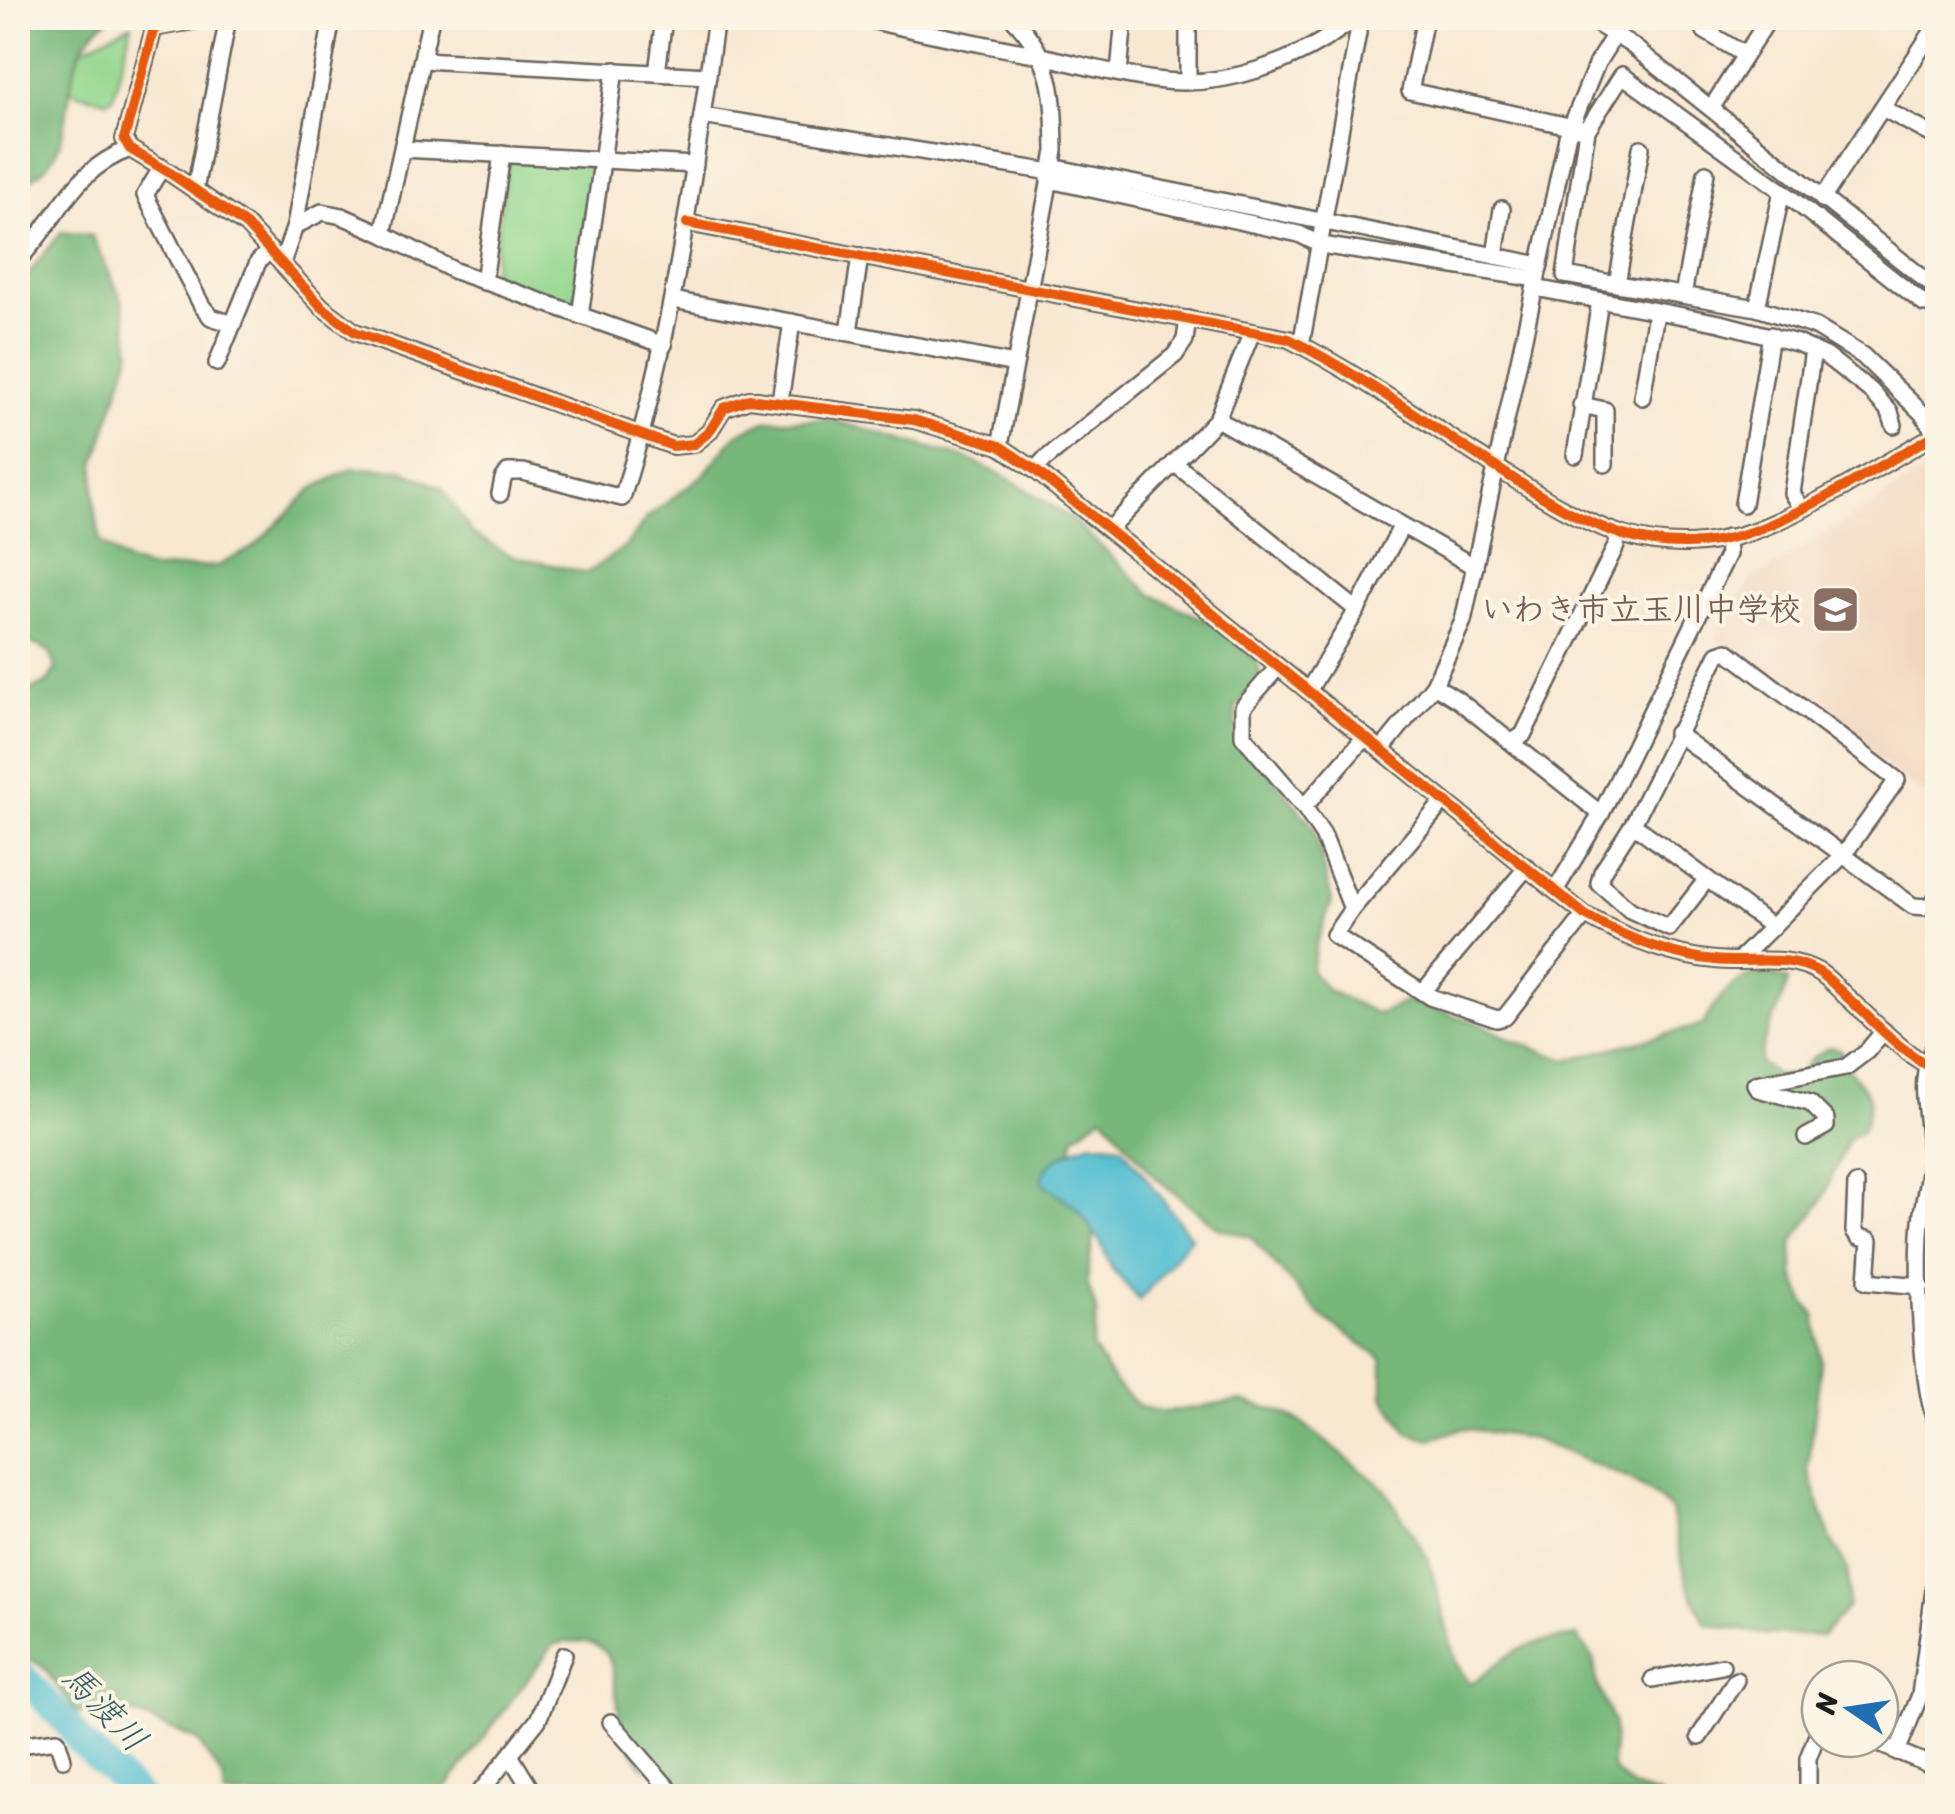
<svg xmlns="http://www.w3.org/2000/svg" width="1955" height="1814" font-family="Sriracha,'Klee One',sans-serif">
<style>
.built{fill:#f1d5bd}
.green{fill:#94d78f;stroke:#587a56;stroke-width:2.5}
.forest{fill:#77b87a;stroke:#4a6a4b;stroke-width:2.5}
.water{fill:#56c0d1;stroke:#396e76;stroke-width:2.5}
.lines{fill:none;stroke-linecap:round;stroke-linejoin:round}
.river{stroke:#56c0d1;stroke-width:28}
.minor-casing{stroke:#69635c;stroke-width:20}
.minor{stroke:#fff;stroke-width:15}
.cycleway-casing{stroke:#fcf5e5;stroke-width:16}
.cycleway{stroke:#e8590c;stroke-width:10}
.labels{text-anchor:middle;stroke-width:8;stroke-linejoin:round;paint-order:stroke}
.education-label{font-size:32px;font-weight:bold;fill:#785e54;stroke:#fcf5e5;text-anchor:end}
.water-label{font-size:35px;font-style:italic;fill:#335e64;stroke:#fcf5e5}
</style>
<rect width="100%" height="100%" fill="#fcf5e5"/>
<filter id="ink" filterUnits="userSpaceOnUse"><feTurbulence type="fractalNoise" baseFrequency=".01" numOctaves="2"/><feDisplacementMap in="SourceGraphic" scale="20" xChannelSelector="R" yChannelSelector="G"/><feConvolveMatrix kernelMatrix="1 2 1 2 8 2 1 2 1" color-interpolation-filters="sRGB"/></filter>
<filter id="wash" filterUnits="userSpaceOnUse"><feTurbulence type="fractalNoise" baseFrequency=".0048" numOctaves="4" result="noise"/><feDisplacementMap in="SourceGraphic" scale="40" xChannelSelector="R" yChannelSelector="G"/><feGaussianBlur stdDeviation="2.25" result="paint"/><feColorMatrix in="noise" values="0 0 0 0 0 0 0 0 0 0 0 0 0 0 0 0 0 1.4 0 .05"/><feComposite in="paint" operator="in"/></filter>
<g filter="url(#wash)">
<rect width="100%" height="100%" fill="#f8e8d2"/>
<polygon class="built" points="1937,463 1937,803 1715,638 1753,579"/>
<g class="green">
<polygon points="132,24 113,97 107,101 70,91 66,74 82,49"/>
<polygon points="511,160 590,165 595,170 577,302 572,305 497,277 492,272 507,165"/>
</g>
<g class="forest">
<path d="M 18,18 L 110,18 C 54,53 81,124 48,165 C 41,174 27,181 18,189 Z"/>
<path d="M 61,232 L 92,236 L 123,302 L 131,351 L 95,463 L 94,499 L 100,542 L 129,563 L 154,569 L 217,566 L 254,547 L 312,489 L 353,468 L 402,470 L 442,488 L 472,533 L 509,555 L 587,573 L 626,546 L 647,518 L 703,475 L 737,434 L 767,420 L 832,420 L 966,458 L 1008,478 L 1071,518 L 1152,595 L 1222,628 L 1257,661 L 1260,675 L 1254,687 L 1236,707 L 1235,725 L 1249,749 L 1313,826 L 1332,901 L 1317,942 L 1311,970 L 1327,990 L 1378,1014 L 1408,1001 L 1481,1024 L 1514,1041 L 1566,1060 L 1703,1025 C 1720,990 1747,963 1788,980 C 1782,1010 1762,1032 1760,1063 L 1776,1075 L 1798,1076 L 1810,1060 L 1829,1047 L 1839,1049 C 1845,1056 1845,1065 1851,1072 C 1872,1099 1875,1095 1862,1132 L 1848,1139 L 1823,1199 L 1792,1243 L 1794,1276 L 1805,1303 L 1815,1315 L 1821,1363 L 1808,1470 L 1830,1537 L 1848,1570 L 1848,1607 L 1822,1636 L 1764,1634 L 1706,1624 L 1687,1584 L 1671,1510 L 1656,1496 L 1627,1478 L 1534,1439 L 1462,1428 L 1430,1440 L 1408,1433 L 1383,1396 L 1383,1359 L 1321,1316 L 1250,1236 L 1220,1229 L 1156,1178 L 1103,1115 L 1075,1136 L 1067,1168 L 1095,1223 L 1087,1281 L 1097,1314 L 1092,1347 L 1116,1385 L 1140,1407 L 1166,1412 L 1241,1401 L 1278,1411 L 1300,1421 L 1385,1489 L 1429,1560 L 1456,1663 L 1470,1684 C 1485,1676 1494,1664 1508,1656 C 1529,1642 1554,1639 1577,1636 L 1594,1660 L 1596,1681 L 1614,1724 L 1612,1769 L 1632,1787 L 1662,1796 L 699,1796 L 671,1774 L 641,1766 C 634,1752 624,1738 621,1723 C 611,1675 621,1627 553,1645 L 440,1796 L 225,1796 L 223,1779 L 197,1740 L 129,1712 L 77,1713 L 44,1668 L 18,1650 L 18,695 L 47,683 L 56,669 L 48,650 L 18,638 L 18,287 Z"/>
</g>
<path class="water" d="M 1091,1142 L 1121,1145 L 1191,1237 L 1140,1300 L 1112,1269 L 1101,1243 L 1077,1208 L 1045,1185 L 1042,1179 C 1047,1159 1072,1150 1091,1142 Z"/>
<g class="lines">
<polyline class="river" points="18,1671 72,1729 81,1743 138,1796"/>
</g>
</g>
<g filter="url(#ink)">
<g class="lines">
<defs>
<g id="minor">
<path d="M 210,18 L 154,28 L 124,139 L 130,149 L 170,173 L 246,225 L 322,307 L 355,332 L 673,446 L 694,444 L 709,432 L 724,408 L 749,399 L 914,420 L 1000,446 L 1035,470 L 1585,915 C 1624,937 1669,956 1715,960 C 1751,964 1786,953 1819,972 C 1830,979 1839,990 1848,998 C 1875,1022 1904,1056 1938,1070"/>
<path d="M 863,18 C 917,32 973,42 1028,53 C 1070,62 1112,74 1155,80 C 1225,90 1301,61 1355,18"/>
<polyline points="1188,18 1188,81"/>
<polyline points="1425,18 1410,91 1587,130 1565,275 1757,308 1816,327 1863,356 1923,414 1936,434"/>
<polyline points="1566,18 1596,23 1630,44 1938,290"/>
<polyline points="1706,18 1705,31 1745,55"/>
<polyline points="423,60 708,76"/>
<polyline points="657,73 664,18"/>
<polyline points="1119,73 1124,18"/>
<polyline points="1712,107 1769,18"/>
<polyline points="1882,108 1938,138"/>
<polyline points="702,116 1051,172"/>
<polyline points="1587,130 1622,75 1782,191 1924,304"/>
<polyline points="403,149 695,165"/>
<polyline points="162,167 145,195 202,306 211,317 233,324"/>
<polyline points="1052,167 1540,265"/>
<polyline points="1049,180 1299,234 1321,245 1537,279"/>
<polyline points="195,190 228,18"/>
<polyline points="1822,199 1938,23"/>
<path d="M 687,223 L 1289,339 C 1355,372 1415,415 1477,455 C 1573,517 1651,576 1771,524 C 1828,499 1883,464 1938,433"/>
<polyline points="295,226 322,212 342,216 383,234 455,271 664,345"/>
<polyline points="383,234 431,18"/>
<polyline points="1495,256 1502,209"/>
<path d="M 18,260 C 59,219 71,170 130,149"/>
<polyline points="282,263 295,226 332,18"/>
<polyline points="484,282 502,154"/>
<polyline points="1617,284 1641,148"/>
<polyline points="1535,288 1720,323 1797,343 1826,356 1871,391 1890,412 1894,425"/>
<polyline points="1683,295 1706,173"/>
<polyline points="673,300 1015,364"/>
<polyline points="1757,308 1782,191"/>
<polyline points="580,316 615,70"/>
<polyline points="849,332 860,256"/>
<polyline points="1301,345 1358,33 1356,18"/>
<polyline points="217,363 258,262 270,250"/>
<polyline points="1642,397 1656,313"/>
<polyline points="780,401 792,322"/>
<polyline points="1581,405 1605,410 1605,464"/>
<polyline points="1217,419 1475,567"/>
<path d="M 1000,446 L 1055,151 C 1054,94 1054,61 1013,18"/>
<polyline points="1575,455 1600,301"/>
<polyline points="1174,463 1357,610"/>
<polyline points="1035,470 1044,460 1175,355 1185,340 1188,319"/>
<path d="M 500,494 L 503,479 L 508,472 L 523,472 L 622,498 C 672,341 693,180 716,18"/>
<polyline points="1743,504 1771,335"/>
<polyline points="1801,508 1792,493 1813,350"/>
<polyline points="1109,530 1217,419 1252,332"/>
<polyline points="1278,667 1243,707 1243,736 1304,807 1323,835 1352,909 1444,801"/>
<polyline points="1434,685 1458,700 1601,814"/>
<polyline points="1308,691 1357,610 1401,527"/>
<polyline points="1676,733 1913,906 1929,907 1938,896"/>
<polyline points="1512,742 1523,735 1616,546 1618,534"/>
<polyline points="1381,750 1434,685 1463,621 1567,137 1597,63 1625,18"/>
<polyline points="1304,807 1365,737"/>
<polyline points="1633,824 1772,927"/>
<polyline points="1707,879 1669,928 1630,910 1599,883 1602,872 1633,824 1718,654 1727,651 1897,780 1844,854 1738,961"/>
<polyline points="1555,891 1601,814 1728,554 1727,537"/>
<polyline points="1352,909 1334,935 1430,997 1497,1019 1505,1017 1585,915"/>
<polyline points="1423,992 1527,867"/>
<path d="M 1938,1041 C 1912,1080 1932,1119 1930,1161 C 1929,1181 1923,1201 1921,1221 C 1917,1265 1920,1389 1938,1427"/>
<polyline points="1806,1137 1826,1126 1826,1119 1810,1103 1758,1089 1755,1084 1846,1067 1867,1051 1884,1031"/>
<polyline points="1856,1184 1854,1231 1859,1237 1870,1240 1867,1281 1921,1286"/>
<polyline points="1653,1679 1722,1666"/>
<polyline points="611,1722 675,1796"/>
<polyline points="1699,1737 1736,1680"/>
<polyline points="1867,1739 1938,1768"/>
<polyline points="18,1745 57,1740 63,1759"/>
<polyline points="1897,1752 1920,1695 1938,1560"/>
<polyline points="511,1757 535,1796"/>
<polyline points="477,1796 538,1720 564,1655"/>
<polyline points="1808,1796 1808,1758 1820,1727"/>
</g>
</defs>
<use href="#minor" class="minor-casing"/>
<use href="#minor" class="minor"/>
<defs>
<g id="cycleway">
<path d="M 210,18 L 154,28 L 124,139 L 130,149 L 170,173 L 246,225 L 322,307 L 355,332 L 673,446 L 694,444 L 709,432 L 724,408 L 749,399 L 914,420 L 1000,446 L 1035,470 L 1585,915 C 1624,937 1669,956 1715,960 C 1751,964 1786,953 1819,972 C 1830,979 1839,990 1848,998 C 1875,1022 1904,1056 1938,1070"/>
<path d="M 687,223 L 1289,339 C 1355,372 1415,415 1477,455 C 1573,517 1651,576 1771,524 C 1828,499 1883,464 1938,433"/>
</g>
</defs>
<use href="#cycleway" class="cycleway-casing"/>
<use href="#cycleway" class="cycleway"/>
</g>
</g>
<defs>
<symbol id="school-square" viewBox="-11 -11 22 22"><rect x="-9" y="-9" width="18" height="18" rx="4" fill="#8d6e63" stroke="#fcf5e5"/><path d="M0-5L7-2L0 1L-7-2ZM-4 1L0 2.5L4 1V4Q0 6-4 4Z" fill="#fff"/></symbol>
</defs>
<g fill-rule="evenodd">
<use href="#school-square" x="1808" y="582" width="55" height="55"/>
</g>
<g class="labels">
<g class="education-label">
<text x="1801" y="620">いわき市立玉川中学校</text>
</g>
<g class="water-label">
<text transform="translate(105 1708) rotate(46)" y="12">馬渡川</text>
</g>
</g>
<rect width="1955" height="1814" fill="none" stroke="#fcf5e5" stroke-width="60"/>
<g transform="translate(1850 1709) rotate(283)"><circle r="48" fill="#fcf5e5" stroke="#a29e95" stroke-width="2.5"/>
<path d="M0-8L18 38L0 25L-18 38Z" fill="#1f6fb2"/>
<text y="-15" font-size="28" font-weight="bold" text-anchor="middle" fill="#1c1c1c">N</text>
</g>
</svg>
